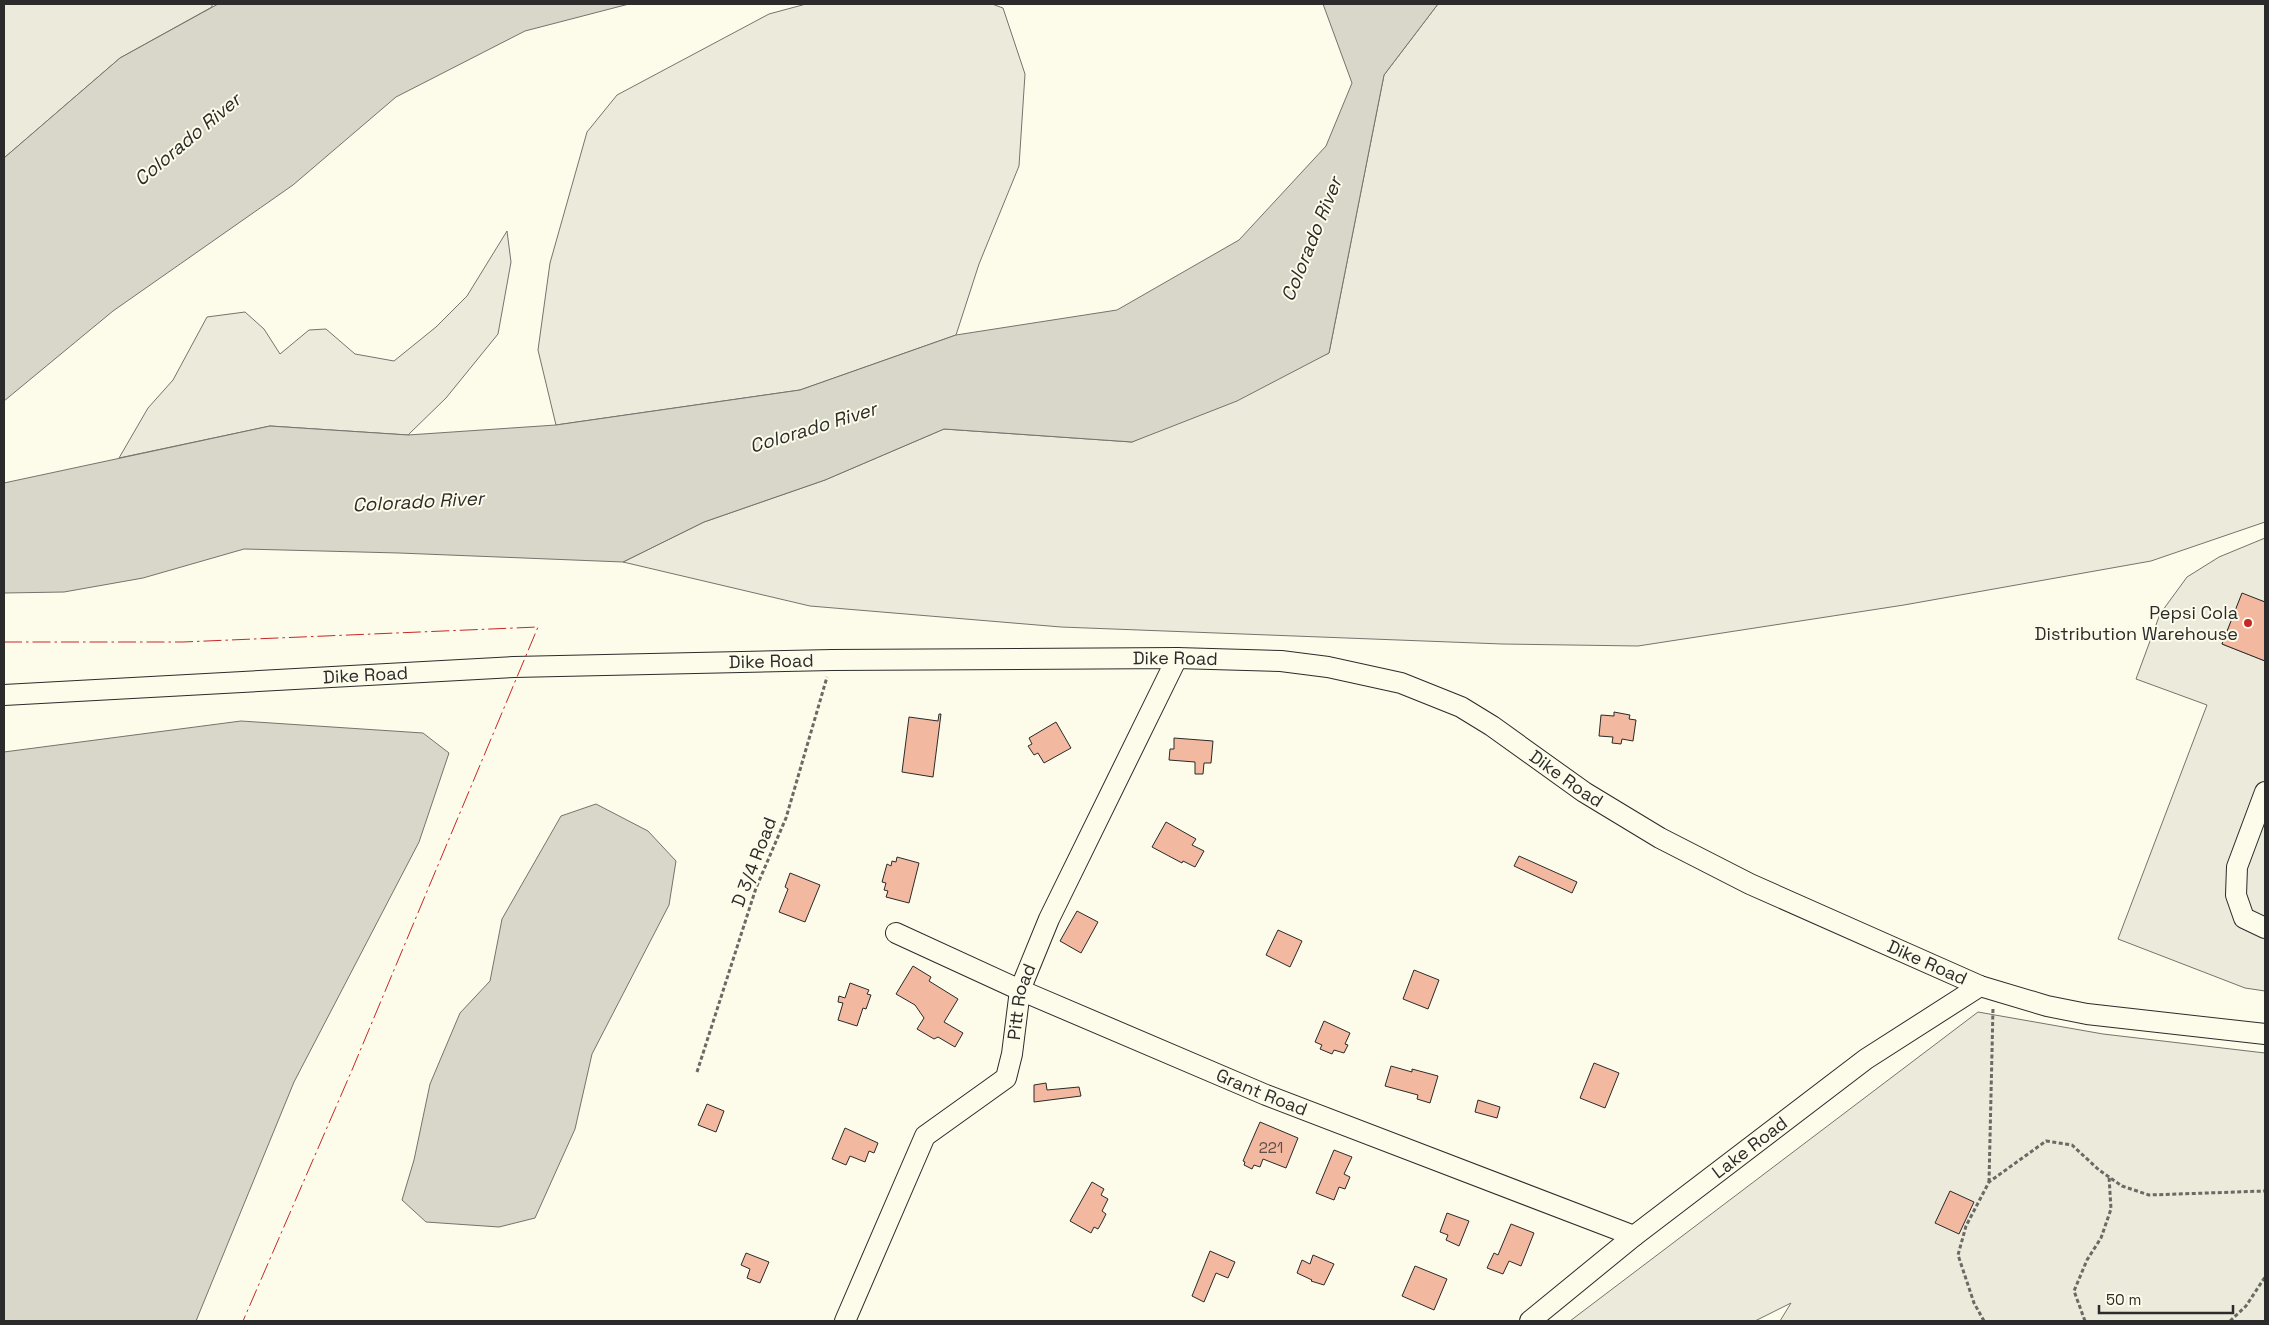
<svg xmlns="http://www.w3.org/2000/svg" width="2269" height="1325" font-family="'Space Grotesk',sans-serif">
<style>
.green{fill:#ecebdb;stroke:#74746e}
.parking{fill:#eceadb;stroke:#74746e}
.water{fill:#d8d7c9;stroke:#74746e}
.building{fill:#f2b8a0;stroke:#2b2b2b}
.lines{fill:none;stroke-linecap:round;stroke-linejoin:round}
.minor-casing{stroke:#2b2b2b;stroke-width:22}
.path{stroke:#6a6964;stroke-width:3;stroke-dasharray:4 2.5;stroke-linecap:butt}
.minor{stroke:#fdfbea;stroke-width:20}
.power{stroke:#c62828;stroke-width:1;stroke-dasharray:18 4 2.5 4;stroke-linecap:butt}
.poi-dot{fill:#c62828;stroke:#fdfbea;stroke-width:2}
.labels{text-anchor:middle;stroke-width:4;stroke-linejoin:round;paint-order:stroke}
.number-label{font-size:15px;fill:#5d4e48}
.poi-label{font-size:18px;fill:#2b2b2b;stroke:#fdfbea;text-anchor:end}
.street-label{font-size:18px;fill:#2b2b2b;stroke:#fdfbea}
.water-label{font-size:19px;font-style:italic;fill:#2b2b2b;stroke:#fdfbea}
</style>
<rect width="100%" height="100%" fill="#fdfbea"/>
<g class="green">
<polygon points="4,4 212,4 212,7 120,58 4,158"/>
<polygon points="806,4 992,4 1003,8 1025,74 1019,166 979,264 956,335 800,390 556,425 538,350 550,263 587,132 617,95 769,14"/>
<polygon points="1438,4 2265,4 2265,522 2151,561 1904,605 1638,646 1502,644 1061,627 810,606 623,562 704,522 825,480 944,429 1132,442 1329,353 1384,75"/>
<polygon points="507,231 511,262 498,334 446,398 408,435 270,426 119,458 148,408 173,380 207,317 245,312 264,329 280,354 309,330 326,329 355,354 394,361 436,327 467,296"/>
<polygon points="1978,1012 2103,1034 2265,1053 2265,1321 1780,1321 1791,1303 1755,1321 1570,1321"/>
</g>
<polygon class="parking" points="2265,538 2265,602 2242,594 2222,644 2265,661 2265,991 2245,988 2118,939 2207,705 2136,679 2160,614 2187,577 2219,557"/>
<g class="water">
<polygon points="218,4 629,4 525,31 396,97 293,185 113,311 4,401 4,158 120,58"/>
<polygon points="1323,4 1438,4 1384,75 1329,353 1237,401 1132,442 944,429 825,480 704,522 623,562 399,553 244,549 143,578 64,592 4,593 4,483 270,426 408,435 556,425 800,390 956,335 1117,310 1239,240 1326,146 1352,83"/>
<polygon points="241,721 423,733 449,753 419,842 294,1082 196,1321 4,1321 4,752"/>
<polygon points="596,804 648,831 676,861 669,905 592,1054 575,1129 535,1218 499,1227 426,1222 402,1200 414,1160 430,1084 460,1013 490,981 502,919 561,816"/>
</g>
<g class="building">
<polygon points="2242,593 2265,602 2265,661 2222,644"/>
<polygon points="1614,712 1630,715 1629,719 1636,720 1633,741 1622,739 1621,744 1612,743 1613,737 1599,736 1601,715 1614,716"/>
<polygon points="939,714 941,714 933,777 902,772 909,717 938,721"/>
<polygon points="1056,722 1071,748 1044,763 1038,753 1034,755 1028,746 1032,744 1029,738"/>
<polygon points="1174,738 1213,741 1211,763 1204,763 1203,774 1195,774 1195,762 1169,760 1170,749 1174,749"/>
<polygon points="1166,822 1196,839 1192,845 1204,851 1195,867 1183,861 1182,863 1152,847"/>
<polygon points="1519,856 1577,882 1572,893 1514,866"/>
<polygon points="897,857 919,863 909,903 886,897 888,891 884,890 886,883 882,882 887,864 891,866 892,861 896,862"/>
<polygon points="790,873 820,885 805,922 779,912 788,889 785,887"/>
<polygon points="1077,911 1098,922 1081,953 1060,941"/>
<polygon points="1278,930 1302,941 1290,967 1266,955"/>
<polygon points="913,966 931,977 929,981 958,999 944,1022 963,1033 955,1047 938,1037 934,1039 917,1029 924,1018 915,1005 896,994"/>
<polygon points="1414,970 1439,980 1428,1009 1403,999"/>
<polygon points="850,983 869,990 867,994 871,995 866,1009 863,1008 857,1026 838,1020 843,1003 838,1002 839,996 845,998"/>
<polygon points="1324,1021 1350,1033 1345,1044 1348,1045 1344,1053 1334,1050 1332,1054 1320,1049 1322,1045 1315,1042"/>
<polygon points="1594,1063 1619,1073 1605,1108 1580,1098"/>
<polygon points="1391,1066 1412,1072 1412,1069 1438,1076 1430,1103 1417,1099 1418,1095 1385,1086"/>
<polygon points="1046,1083 1047,1090 1079,1087 1081,1096 1034,1102 1034,1085"/>
<polygon points="1478,1100 1500,1107 1497,1118 1475,1112"/>
<polygon points="707,1104 724,1111 716,1132 698,1125"/>
<polygon points="1260,1122 1298,1138 1286,1168 1263,1159 1260,1167 1254,1165 1252,1169 1244,1165 1245,1162 1243,1161"/>
<polygon points="845,1128 878,1143 874,1153 869,1151 865,1162 850,1156 846,1165 832,1159"/>
<polygon points="1334,1150 1352,1157 1344,1174 1350,1177 1345,1189 1339,1187 1334,1200 1316,1193"/>
<polygon points="1092,1182 1104,1189 1101,1195 1108,1199 1102,1211 1106,1214 1102,1222 1098,1229 1094,1227 1091,1233 1070,1221"/>
<polygon points="1950,1191 1974,1202 1959,1234 1935,1223"/>
<polygon points="1447,1213 1469,1221 1459,1246 1446,1240 1448,1235 1440,1232"/>
<polygon points="1511,1224 1534,1233 1521,1266 1509,1261 1503,1274 1487,1268 1494,1253 1498,1255"/>
<polygon points="1210,1251 1235,1262 1228,1278 1216,1273 1204,1302 1192,1296"/>
<polygon points="746,1253 769,1262 760,1283 747,1278 750,1269 741,1265"/>
<polygon points="1313,1255 1334,1264 1324,1285 1311,1281 1312,1280 1297,1273 1302,1260 1310,1264"/>
<polygon points="1415,1266 1447,1279 1434,1310 1402,1296"/>
</g>
<g class="lines">
<defs>
<g id="minor">
<path id="s1" d="M 4,695 L 514,667 L 832,660 L 1177,658 L 1281,661 L 1328,667 L 1401,683 L 1461,707 L 1492,726 L 1584,792 L 1660,838 L 1750,884 L 1980,986 L 2047,1006 L 2087,1014 L 2265,1034"/>
<polyline points="2265,792 2237,867 2236,895 2244,918 2265,928"/>
<path id="s2" d="M 896,933 L 1020,990 L 1266,1095 L 1634,1236"/>
<path id="s3" d="M 845,1321 L 925,1136 L 1006,1078 L 1012,1054 L 1020,990 L 1049,919 L 1177,658"/>
<path id="s4" d="M 1530,1321 L 1634,1236 L 1866,1059 L 1980,986"/>
</g>
</defs>
<use href="#minor" class="minor-casing"/>
<g class="path">
<polyline points="697,1072 756,888 786,818 827,677"/>
<polyline points="1989,1182 1993,1008"/>
<polyline points="1984,1321 1974,1303 1958,1255 1966,1226 1989,1182 2046,1141 2072,1145 2099,1170 2122,1186 2149,1195 2265,1191"/>
<polyline points="2085,1321 2074,1291 2087,1260 2101,1238 2111,1209 2109,1176"/>
<polyline points="2230,1321 2246,1306 2265,1277"/>
</g>
<use href="#minor" class="minor"/>
<polyline class="power" points="4,642 183,642 538,627 352,1070 243,1321"/>
</g>
<circle class="poi-dot" cx="2248" cy="623" r="5"/>
<g class="labels">
<g class="number-label">
<text x="1271" y="1153">221</text>
</g>
<g class="poi-label">
<text x="2238" y="619">Pepsi Cola<tspan x="2238" dy="21">Distribution Warehouse</tspan></text>
</g>
<g class="street-label">
<text dy="6" stroke="none"><textPath href="#s1" startOffset="1172">Dike Road</textPath></text>
<text dy="6" stroke="none"><textPath href="#s1" startOffset="768">Dike Road</textPath></text>
<text dy="6" stroke="none"><textPath href="#s1" startOffset="362">Dike Road</textPath></text>
<text dy="6" stroke="none"><textPath href="#s1" startOffset="1592">Dike Road</textPath></text>
<text transform="translate(754 862) rotate(-69)" y="6">D 3/4 Road</text>
<text dy="6" stroke="none"><textPath href="#s1" startOffset="1998">Dike Road</textPath></text>
<text dy="6" stroke="none"><textPath href="#s3" startOffset="379">Pitt Road</textPath></text>
<text dy="6" stroke="none"><textPath href="#s2" startOffset="399">Grant Road</textPath></text>
<text dy="6" stroke="none"><textPath href="#s4" startOffset="280">Lake Road</textPath></text>
</g>
<g class="water-label">
<text transform="translate(187 139) rotate(-40)" y="7">Colorado River</text>
<text transform="translate(1311 239) rotate(-68)" y="7">Colorado River</text>
<text transform="translate(813 427) rotate(-17)" y="7">Colorado River</text>
<text transform="translate(418 501) rotate(-3)" y="7">Colorado River</text>
</g>
</g>
<rect width="2269" height="1325" fill="none" stroke="#2b2b2b" stroke-width="10"/>
<path d="M2099 1305v8h134v-8" fill="none" stroke="#2b2b2b" stroke-width="2.5"/>
<text x="2106" y="1305" font-size="15" fill="#2b2b2b" stroke="#fdfbea" stroke-width="4" paint-order="stroke">50 m</text>
</svg>
